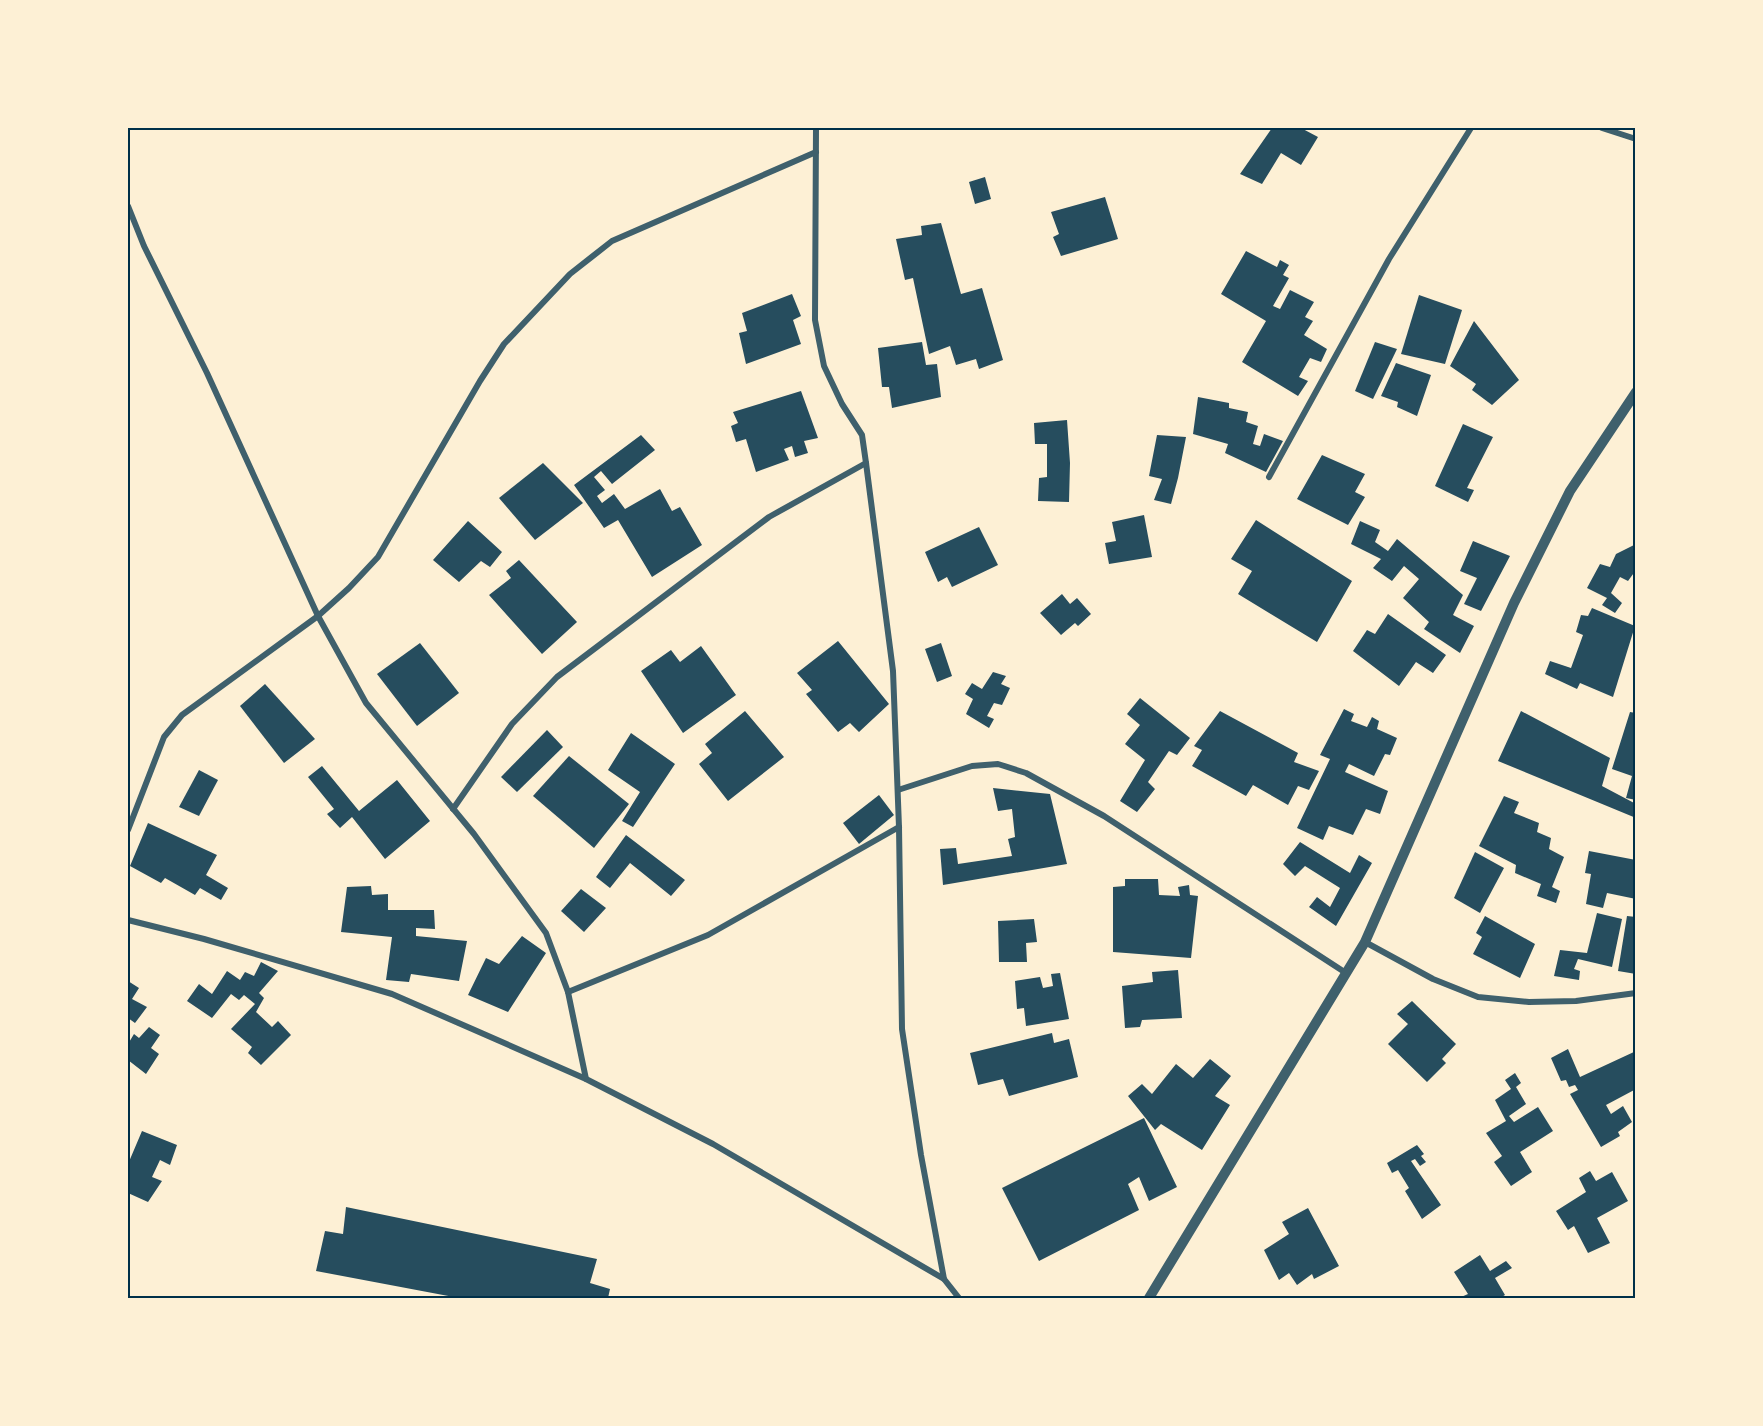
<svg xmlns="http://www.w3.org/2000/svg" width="1763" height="1426" font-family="'Work Sans',sans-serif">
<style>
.building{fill:#264d5e}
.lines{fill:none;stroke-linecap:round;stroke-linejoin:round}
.minor{stroke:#3f606c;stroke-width:6}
.tertiary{stroke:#3f606c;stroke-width:10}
.neatline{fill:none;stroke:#003049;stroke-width:2}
</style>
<rect width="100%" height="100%" fill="#fdf0d5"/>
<g class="building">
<polygon points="1272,128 1301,128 1318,137 1301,165 1281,153 1262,184 1240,174"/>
<polygon points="985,177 991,199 975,204 969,182"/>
<polygon points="1105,197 1118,239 1061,256 1053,237 1059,234 1051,212"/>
<polygon points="941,223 961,294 982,288 1003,360 979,369 976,359 956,365 950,346 929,354 913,278 905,280 896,239 922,235 921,226"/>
<polygon points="1246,251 1277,267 1280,260 1289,265 1283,275 1289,278 1273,306 1280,309 1290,290 1314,302 1305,317 1313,321 1304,335 1327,349 1321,362 1310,358 1299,377 1308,381 1298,396 1242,362 1266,321 1221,294"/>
<polygon points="792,294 801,316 793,320 801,344 746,364 739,333 747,331 742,313"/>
<polygon points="1419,295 1462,310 1445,364 1401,354"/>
<polygon points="1474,321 1519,380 1492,405 1472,390 1476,384 1450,366"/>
<polygon points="922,342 926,365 937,364 941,397 892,408 889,387 882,387 878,348"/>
<polygon points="1375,342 1397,349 1373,399 1355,391"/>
<polygon points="1396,363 1431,375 1417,416 1397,407 1398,402 1381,396"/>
<polygon points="801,391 818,438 804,441 808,453 795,457 792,446 784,449 789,460 756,472 746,439 736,442 731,426 738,423 733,412"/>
<polygon points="1198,397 1229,403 1229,408 1248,412 1246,422 1258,426 1253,444 1260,446 1264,434 1283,441 1266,472 1225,453 1228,444 1193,434"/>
<polygon points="1067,420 1070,463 1069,502 1038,501 1039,478 1047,477 1047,444 1035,444 1034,423"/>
<polygon points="1463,424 1493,437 1467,488 1474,490 1468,502 1435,486"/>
<polygon points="641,435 655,450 612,484 601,471 594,477 605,490 597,496 602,503 614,494 625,509 660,489 672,511 680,507 702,545 652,577 618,520 604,528 574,485"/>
<polygon points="1157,435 1186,437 1178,478 1171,504 1154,500 1162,479 1149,476"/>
<polygon points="1322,455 1365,474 1355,492 1365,497 1348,525 1297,499"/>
<polygon points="543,463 583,503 535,540 499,498"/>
<polygon points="1144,515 1152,557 1109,564 1105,543 1116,541 1112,522"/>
<polygon points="1256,520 1352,581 1317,642 1238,594 1252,571 1231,559"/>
<polygon points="468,521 502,552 490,567 481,561 459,582 433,560"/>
<polygon points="1360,521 1380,530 1375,542 1388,551 1397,539 1463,595 1453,615 1474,626 1460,653 1424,629 1429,622 1403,598 1419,579 1404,566 1392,581 1373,568 1381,559 1351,544"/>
<polygon points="979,527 998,565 952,587 947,577 938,582 925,552"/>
<polygon points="1473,541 1510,556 1481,611 1464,604 1477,578 1460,571"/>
<polygon points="1634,545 1636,546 1636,570 1628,581 1620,577 1611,593 1622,603 1615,613 1602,605 1607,598 1587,588 1600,564 1610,567 1616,554"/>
<polygon points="519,560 577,622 542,654 489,595 511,578 506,571"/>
<polygon points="1062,594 1070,604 1077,598 1091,614 1078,626 1075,623 1061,635 1040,613"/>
<polygon points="1592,608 1635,626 1613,697 1580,683 1577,689 1545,674 1550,661 1571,668 1583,635 1576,632 1581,615 1588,616"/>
<polygon points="1388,614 1446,655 1433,673 1416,662 1399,686 1353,651 1367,630 1375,634"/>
<polygon points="838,641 889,704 859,732 850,723 838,732 806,694 812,690 797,673"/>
<polygon points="420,643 459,693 417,726 377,674"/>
<polygon points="941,643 952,676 937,682 925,649"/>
<polygon points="701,646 736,695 683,733 641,671 671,650 680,662"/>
<polygon points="993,672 1006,676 1001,684 1010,688 1002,705 994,703 987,716 994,719 989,728 966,714 973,699 965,694 972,683 982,689"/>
<polygon points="265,684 315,739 284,763 240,706"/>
<polygon points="1140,698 1190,738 1177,755 1169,751 1148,782 1155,789 1137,812 1120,801 1145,760 1125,744 1140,725 1127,714"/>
<polygon points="1344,709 1354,714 1351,721 1367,727 1372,717 1379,721 1377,729 1397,738 1390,755 1385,754 1374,776 1349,764 1345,772 1388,791 1380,814 1366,809 1353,835 1329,826 1323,840 1297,828 1330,759 1320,755"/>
<polygon points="745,711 784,757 728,801 699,764 712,753 705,744"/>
<polygon points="1220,711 1298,753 1294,762 1319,771 1309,790 1298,786 1288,805 1253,785 1246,796 1192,766 1202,750 1194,746"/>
<polygon points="1521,711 1610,758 1602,786 1636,804 1636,818 1498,761"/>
<polygon points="1630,712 1636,713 1636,800 1626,798 1632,776 1612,769"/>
<polygon points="547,730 563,747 517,792 501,777"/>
<polygon points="631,733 675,764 633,827 622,821 640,792 608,770"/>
<polygon points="569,756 629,804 594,848 533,796"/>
<polygon points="322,766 359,811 397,780 430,821 385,859 352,817 340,828 327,814 334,809 308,777"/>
<polygon points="199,770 218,780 199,816 179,807"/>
<polygon points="993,788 1050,794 1067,864 943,885 940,849 956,848 958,864 1012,856 1008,839 1015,837 1012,809 998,811"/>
<polygon points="879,795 894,815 859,844 843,823"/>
<polygon points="1504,796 1519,802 1514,813 1539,823 1537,832 1551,838 1549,849 1564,857 1552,887 1560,891 1556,903 1537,896 1541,884 1515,873 1516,865 1479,846"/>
<polygon points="148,823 217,855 206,875 228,888 221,900 200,888 195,895 165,878 161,883 130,866"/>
<polygon points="626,835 685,880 671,896 630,863 610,888 596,877"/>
<polygon points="1300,842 1350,873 1359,855 1372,863 1336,926 1309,907 1317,897 1330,907 1340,888 1305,866 1295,876 1283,864"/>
<polygon points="1589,851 1636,860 1636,899 1607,893 1603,908 1586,904 1591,874 1585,873"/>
<polygon points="1475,852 1504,868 1480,913 1454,898"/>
<polygon points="1125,879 1158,879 1159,895 1180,896 1178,887 1189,885 1190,895 1198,896 1191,958 1113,952 1113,887 1125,886"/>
<polygon points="371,886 372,895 388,894 388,910 434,910 435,929 416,928 416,936 467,941 459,981 411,974 409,982 386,980 392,937 341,932 347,887"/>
<polygon points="581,889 606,908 584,932 561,911"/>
<polygon points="1597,913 1622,919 1612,967 1578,959 1574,969 1580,971 1579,980 1554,976 1560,950 1587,953"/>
<polygon points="1485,916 1535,944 1520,978 1473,954 1482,937 1476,933"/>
<polygon points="1627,916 1636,917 1636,974 1618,971"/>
<polygon points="1034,919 1037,942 1026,943 1027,962 999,962 998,921"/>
<polygon points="522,936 546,953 508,1012 468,995 486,958 499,964"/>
<polygon points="261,962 278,971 259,993 264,998 256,1012 272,1027 278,1021 291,1035 261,1065 248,1053 252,1047 231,1029 255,1004 244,995 239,1000 231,994 212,1018 187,1001 199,984 212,994 227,971 240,980 245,972 254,976"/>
<polygon points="1178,970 1182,1018 1142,1020 1140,1027 1125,1028 1122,986 1153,982 1152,972"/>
<polygon points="1060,973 1069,1019 1026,1026 1024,1008 1017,1009 1015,981 1040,977 1043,988 1053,986 1051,974"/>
<polygon points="128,981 139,988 132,999 147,1007 135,1023 128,1018"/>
<polygon points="1412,1001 1456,1044 1442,1059 1446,1063 1427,1082 1388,1044 1408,1024 1397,1014"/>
<polygon points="149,1027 160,1035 151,1048 159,1054 146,1074 128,1060 128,1044 134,1034 139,1038"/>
<polygon points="1052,1033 1054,1043 1069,1039 1078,1077 1009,1096 1003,1079 978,1085 970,1053"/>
<polygon points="1568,1049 1580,1077 1636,1051 1636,1089 1606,1105 1611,1114 1623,1106 1632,1122 1618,1132 1620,1136 1601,1147 1570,1094 1578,1090 1575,1085 1569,1087 1566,1080 1561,1081 1551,1058"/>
<polygon points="1210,1059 1231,1076 1215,1096 1230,1105 1202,1150 1161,1124 1155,1130 1128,1096 1142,1084 1152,1094 1176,1064 1193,1078"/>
<polygon points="1515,1073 1521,1083 1516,1087 1526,1104 1509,1116 1514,1122 1538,1107 1553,1131 1520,1152 1532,1172 1511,1186 1494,1162 1502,1156 1486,1133 1506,1121 1495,1100 1511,1089 1505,1080"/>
<polygon points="1144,1118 1177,1187 1149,1201 1139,1177 1128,1184 1139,1210 1039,1261 1002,1188"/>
<polygon points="142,1131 177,1145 170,1165 160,1160 152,1177 162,1181 148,1202 128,1193 128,1164"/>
<polygon points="1417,1145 1424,1154 1421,1156 1426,1162 1420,1166 1415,1159 1411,1161 1441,1205 1422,1219 1405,1191 1409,1188 1398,1170 1392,1173 1387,1163"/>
<polygon points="1590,1171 1596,1181 1612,1172 1628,1201 1597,1218 1610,1243 1588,1253 1574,1226 1568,1230 1556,1211 1586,1192 1579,1178"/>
<polygon points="346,1207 597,1259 590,1283 610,1289 608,1298 459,1298 316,1271 325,1231 343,1234"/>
<polygon points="1308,1208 1339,1266 1314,1279 1312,1274 1297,1285 1289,1273 1279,1280 1264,1250 1289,1234 1282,1222"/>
<polygon points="1480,1255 1490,1271 1506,1261 1512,1268 1495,1278 1505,1295 1500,1298 1459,1298 1468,1294 1454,1272"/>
</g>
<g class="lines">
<g class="minor">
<polyline points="816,128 815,320 824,366 842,404 862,435 866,463 893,671 899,827 902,1029 921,1155 944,1279"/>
<polyline points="1602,128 1636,139"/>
<polyline points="128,206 144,246 207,373 318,616 366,703 474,834 546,933 568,992 586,1079"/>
<polyline points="1269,477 1389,259 1471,128"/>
<polyline points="898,790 972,766 998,764 1026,773 1104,816 1346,973"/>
<polyline points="453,809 512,724 557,677 769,517 866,463"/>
<polyline points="128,830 164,737 182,715 318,616 349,588 378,557 480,381 504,344 570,274 612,241 816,152"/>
<polyline points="128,920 204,939 392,994 470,1028 586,1079 713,1144 944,1279 959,1298"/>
<polyline points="1365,942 1433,979 1478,997 1529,1002 1576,1001 1636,993"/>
<polyline points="568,992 708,935 899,827"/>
</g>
<polyline class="tertiary" points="1149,1298 1365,942 1514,603 1570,491 1636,392"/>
</g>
<rect width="1763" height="1426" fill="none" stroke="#fdf0d5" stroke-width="258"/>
<rect x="129" y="129" width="1505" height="1168" class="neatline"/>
</svg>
